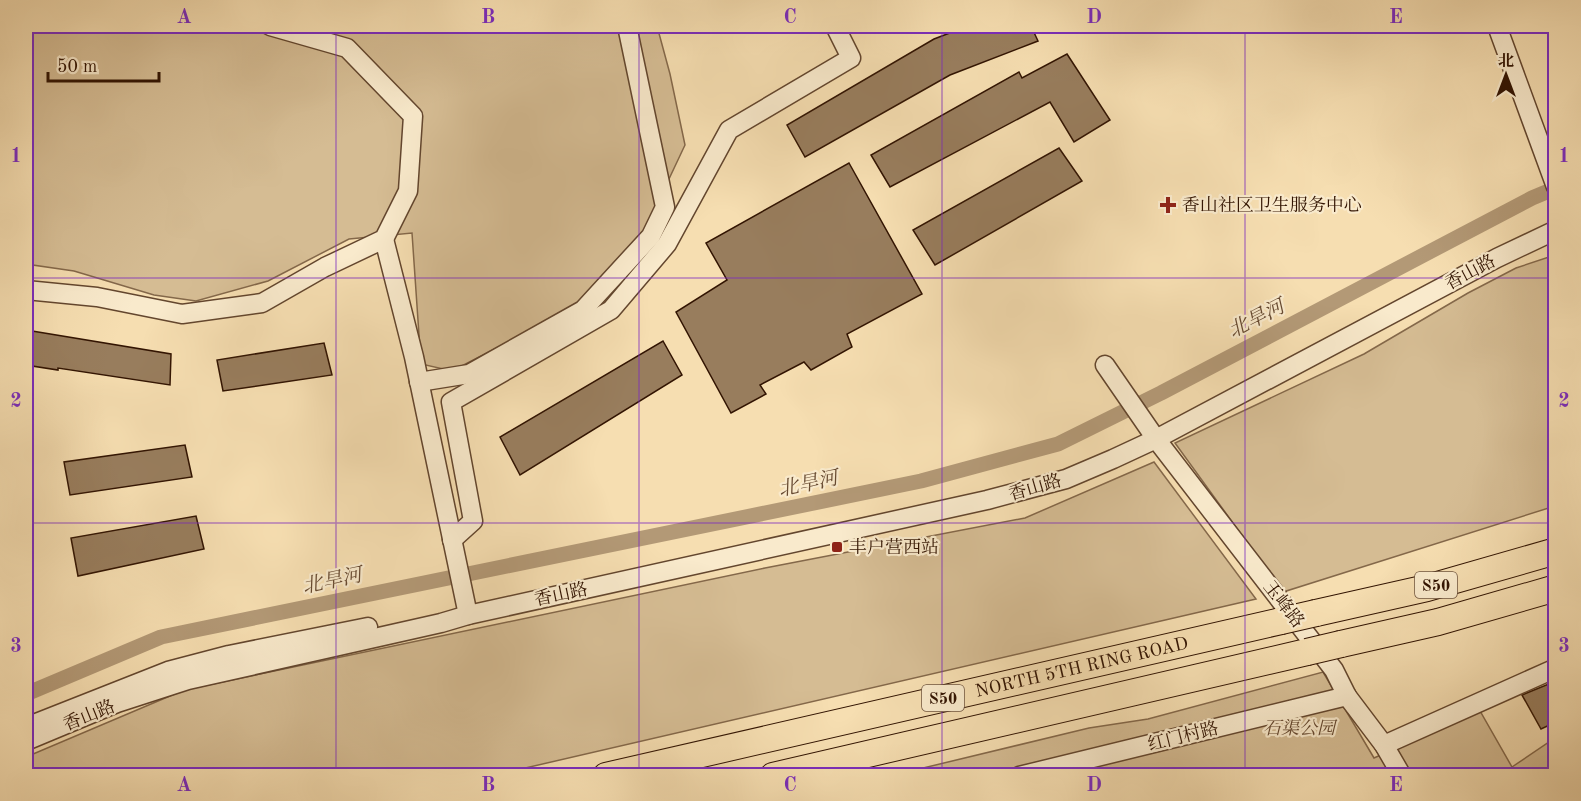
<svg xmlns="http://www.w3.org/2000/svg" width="1581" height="801" font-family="'Old Standard TT','Noto Serif SC',serif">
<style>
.green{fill:#d5bc93;stroke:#84684a;stroke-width:1.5}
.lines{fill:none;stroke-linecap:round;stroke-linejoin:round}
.canal{stroke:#b39976;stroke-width:15}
.building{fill:#987d5d;stroke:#321402;stroke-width:1.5}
.minor-casing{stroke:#63462e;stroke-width:21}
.highway-casing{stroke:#321402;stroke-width:28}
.minor{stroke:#f9eacc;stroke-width:18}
.highway{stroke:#f6deb1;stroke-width:26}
.highway-bridge-casing{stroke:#321402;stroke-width:28;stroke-linecap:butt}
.highway-bridge{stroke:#f6deb1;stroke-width:26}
.grid{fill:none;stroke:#7b2cbf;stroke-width:1.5;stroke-opacity:0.55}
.poi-dot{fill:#8f2418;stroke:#f9eacc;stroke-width:2}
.labels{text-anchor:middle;stroke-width:4.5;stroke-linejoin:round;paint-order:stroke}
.shield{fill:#f9eacc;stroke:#6e543f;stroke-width:1.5}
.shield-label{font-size:16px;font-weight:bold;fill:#321402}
.poi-label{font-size:18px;fill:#321402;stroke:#f9eacc;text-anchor:start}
.street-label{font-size:18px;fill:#321402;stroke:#f9eacc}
.park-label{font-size:18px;font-style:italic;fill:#63462e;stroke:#f9eacc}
.water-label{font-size:20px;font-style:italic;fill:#664930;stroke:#f9eacc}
.neatline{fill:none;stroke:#7b2cbf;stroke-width:2}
.grid-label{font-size:20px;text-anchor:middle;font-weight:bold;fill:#7b2cbf}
</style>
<rect width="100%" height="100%" fill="#f6deb1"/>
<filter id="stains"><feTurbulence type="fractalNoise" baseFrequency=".00333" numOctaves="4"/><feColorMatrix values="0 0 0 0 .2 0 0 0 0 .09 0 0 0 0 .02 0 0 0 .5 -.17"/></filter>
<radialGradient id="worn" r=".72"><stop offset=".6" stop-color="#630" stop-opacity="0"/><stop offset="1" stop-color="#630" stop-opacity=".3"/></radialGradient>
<g class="green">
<polygon points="26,26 657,26 670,74 685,145 619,285 452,371 421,364 412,233 349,239 268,281 196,301 154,295 74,271 26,264"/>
<polygon points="1555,255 1555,506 1283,592 1175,443 1364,354 1468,293 1516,268"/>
<polygon points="1154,462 1256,599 495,775 26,776 26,757 184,690 765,568 1025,518"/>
<polygon points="1323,672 1374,758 1480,711 1512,767 1555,738 1555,775 890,776 1089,728 1148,719"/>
</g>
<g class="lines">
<polyline class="canal" points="26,694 161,637 921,481 1058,444 1161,393 1532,198 1556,188"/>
</g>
<g class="building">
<polygon points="968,26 1031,26 1038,41 950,75 805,157 787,125 934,39"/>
<polygon points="1067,54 1110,120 1074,142 1050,102 890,187 871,155 1019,72 1022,78"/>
<polygon points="1059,148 1082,181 935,265 913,230"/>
<polygon points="849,163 922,294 847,334 852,347 811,370 804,362 760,385 766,394 731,413 676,312 727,280 706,243"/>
<polygon points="26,330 171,354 170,385 58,368 58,370 26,365"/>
<polygon points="663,341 682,375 520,475 500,437"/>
<polygon points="324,343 332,375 223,391 217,360"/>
<polygon points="185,445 192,477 70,495 64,462"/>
<polygon points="196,516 204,549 78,576 71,538"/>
<polygon points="1556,681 1556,722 1541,729 1522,695"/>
</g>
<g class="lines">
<defs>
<g id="minor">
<polyline points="1497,26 1556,187"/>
<polyline points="384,239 414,357 468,615"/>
<polyline points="26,290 97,297 182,314 262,303 325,267 384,239 408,191 413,116 347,48 270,26"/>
<polyline points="1105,365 1156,439 1334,670 1347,696 1384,745 1402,776"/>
<polyline points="419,382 469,374 583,310 651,236 665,207 627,26"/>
<polyline points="452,540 473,521 451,402 611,310 667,244 729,130 851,58 835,26"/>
<polyline points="26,727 168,671 229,655 368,627"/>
<polyline points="26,741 117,703 188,680 441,623 468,615 987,500 1066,479 1113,459 1156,439 1497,258 1556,230"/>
<polyline points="1384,745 1556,668"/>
<polyline points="1019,776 1347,696"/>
</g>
<g id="highway">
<polyline points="1316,613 1427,588 1556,551"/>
<polyline points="1341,644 1438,622 1556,588"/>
<path id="s1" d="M 606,776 L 1281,621"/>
<polyline points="773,776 1307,652"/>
</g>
</defs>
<use href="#minor" class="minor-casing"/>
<use href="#highway" class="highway-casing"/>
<use href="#minor" class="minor"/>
<use href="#highway" class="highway"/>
<defs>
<g id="highway-bridge">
<polyline points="1281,621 1316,613"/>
<polyline points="1307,652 1341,644"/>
</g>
</defs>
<use href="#highway-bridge" class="highway-bridge-casing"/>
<use href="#highway-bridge" class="highway-bridge"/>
</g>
<path class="grid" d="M 336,26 L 336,776M 639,26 L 639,776M 942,26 L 942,776M 1245,26 L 1245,776M 26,278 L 1556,278M 26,523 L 1556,523"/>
<g class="poi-dot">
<path d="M1165 196h6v6h6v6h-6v6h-6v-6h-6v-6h6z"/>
<rect x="831" y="541" width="12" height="12" rx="3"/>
</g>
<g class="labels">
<g class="shield">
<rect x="1415" y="572" width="42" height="26" rx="4.5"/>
<rect x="922" y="685" width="42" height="26" rx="4.5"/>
</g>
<g class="shield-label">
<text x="1436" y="591">S50</text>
<text x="943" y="704">S50</text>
</g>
<g class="poi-label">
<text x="1182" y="211">香山社区卫生服务中心</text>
<text x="849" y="553">丰户营西站</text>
</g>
<g class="street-label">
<text transform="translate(1470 272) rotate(-28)" y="6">香山路</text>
<text transform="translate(1035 487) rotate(-16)" y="6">香山路</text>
<text transform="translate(561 594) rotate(-12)" y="6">香山路</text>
<text transform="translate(1284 604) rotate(52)" y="6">玉峰路</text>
<text dy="6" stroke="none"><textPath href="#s1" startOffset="488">NORTH 5TH RING ROAD</textPath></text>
<text transform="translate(89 715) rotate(-22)" y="6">香山路</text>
<text transform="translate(1183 736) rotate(-14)" y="6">红门村路</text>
</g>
<g class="park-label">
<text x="1299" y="734">石渠公园</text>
</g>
<g class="water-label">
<text transform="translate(1256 318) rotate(-27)" y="7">北旱河</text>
<text transform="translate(808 483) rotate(-12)" y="7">北旱河</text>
<text transform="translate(332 580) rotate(-12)" y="7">北旱河</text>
</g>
</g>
<rect width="1581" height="801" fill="none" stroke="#f6deb1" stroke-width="66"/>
<g transform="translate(1506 75)" stroke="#f9eacc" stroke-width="4.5" paint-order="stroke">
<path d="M0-4.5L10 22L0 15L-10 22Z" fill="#321402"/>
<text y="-9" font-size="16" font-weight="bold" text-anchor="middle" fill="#321402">北</text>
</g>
<path d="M48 72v9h111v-9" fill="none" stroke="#321402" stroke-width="3"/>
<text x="57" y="72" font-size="18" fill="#321402" stroke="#f9eacc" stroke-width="4.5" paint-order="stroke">50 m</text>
<rect x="33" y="33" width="1515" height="735" class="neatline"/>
<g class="grid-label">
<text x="184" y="23">A</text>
<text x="488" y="23">B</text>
<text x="790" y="23">C</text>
<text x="1094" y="23">D</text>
<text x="1396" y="23">E</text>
<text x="16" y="162">1</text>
<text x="1564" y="162">1</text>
<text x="16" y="407">2</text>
<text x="1564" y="407">2</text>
<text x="16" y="652">3</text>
<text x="1564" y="652">3</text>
<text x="184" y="791">A</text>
<text x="488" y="791">B</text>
<text x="790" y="791">C</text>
<text x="1094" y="791">D</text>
<text x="1396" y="791">E</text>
</g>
<rect width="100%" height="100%" filter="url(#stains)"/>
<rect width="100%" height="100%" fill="url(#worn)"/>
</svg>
